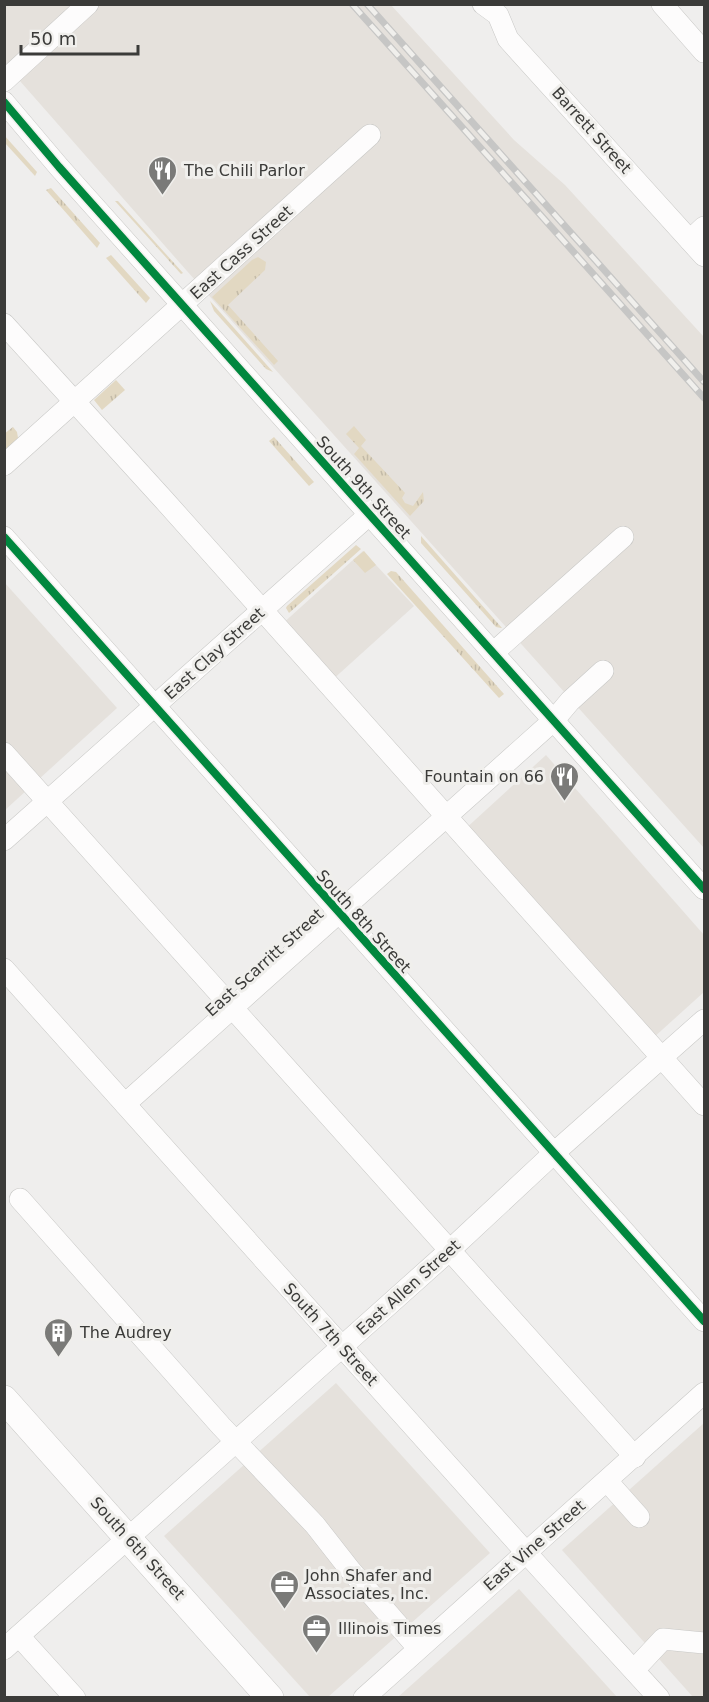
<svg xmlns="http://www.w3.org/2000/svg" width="709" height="1702" font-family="'DejaVu Sans',sans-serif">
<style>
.built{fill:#e5e1dc}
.grass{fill:url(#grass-tufts)}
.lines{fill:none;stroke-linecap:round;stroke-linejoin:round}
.minor-casing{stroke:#c8c8c6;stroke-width:22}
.major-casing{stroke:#c8c8c6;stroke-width:28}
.minor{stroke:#fdfcfc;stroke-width:21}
.major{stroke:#fdfcfc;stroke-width:27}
.rail-casing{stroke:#c6c6c5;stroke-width:7}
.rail{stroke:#f0efec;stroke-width:4.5;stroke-dasharray:14;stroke-linecap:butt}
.cycleway-casing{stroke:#f0efec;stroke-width:11}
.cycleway{stroke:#00873e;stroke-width:8}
.labels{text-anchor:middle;stroke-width:6;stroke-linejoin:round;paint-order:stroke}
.street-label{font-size:16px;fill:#3b3b39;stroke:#f0efec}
.poi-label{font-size:16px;fill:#3b3b39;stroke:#f0efec;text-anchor:start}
</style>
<defs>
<pattern id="grass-tufts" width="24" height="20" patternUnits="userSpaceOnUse" patternTransform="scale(1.5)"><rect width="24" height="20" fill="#e2d8c2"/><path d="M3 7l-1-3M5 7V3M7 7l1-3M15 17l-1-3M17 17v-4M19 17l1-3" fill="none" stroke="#c3baa7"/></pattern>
</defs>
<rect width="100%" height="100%" fill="#efeeed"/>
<g class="built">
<polygon points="4,5 391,5 514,140 565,185 704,337 704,848 187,271 5,64"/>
<polygon points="363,551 414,606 330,682 280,626"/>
<polygon points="4,582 117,708 5,810 4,810"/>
<polygon points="546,755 704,935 704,992 652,1039 463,831"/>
<polygon points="336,1383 490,1553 328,1697 310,1697 164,1536"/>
<polygon points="704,1423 704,1697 693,1697 562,1550"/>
<polygon points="519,1589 617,1697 398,1697"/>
</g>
<g class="grass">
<polygon points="4,135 37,172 35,176 5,143"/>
<polygon points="51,188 100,243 97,248 46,190"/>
<polygon points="115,201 118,201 183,273 181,274"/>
<polygon points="111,255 150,298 146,303 106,258"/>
<polygon points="258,257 266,262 265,270 228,305 278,361 274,365 212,297 252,260"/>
<polygon points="210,301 273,372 266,369 214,311"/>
<polygon points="116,380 125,390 102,410 94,400"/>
<polygon points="354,426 366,440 361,446 405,493 402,498 405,503 413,506 423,492 424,501 410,516 354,454 359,448 346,434"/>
<polygon points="13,427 17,432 18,438 5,450 4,434"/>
<polygon points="274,437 314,482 309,486 269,441"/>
<polygon points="421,536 502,628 501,628 496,627 421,543"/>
<polygon points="356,545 361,549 289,613 286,608 287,606"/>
<polygon points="364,551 376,565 365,573 353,560"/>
<polygon points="391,571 396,572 504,694 499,698 387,574"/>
</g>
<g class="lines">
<defs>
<g id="minor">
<polyline points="483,4 498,15 508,39 704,256"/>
<polyline points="662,4 704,52"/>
<polyline points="4,81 88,4"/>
<polyline points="4,102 59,167 704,889"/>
<polyline points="690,240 704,227"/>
<polyline points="4,324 164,500 704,1105"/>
<polyline points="4,465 370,135"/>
<polyline points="4,537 704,1321"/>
<polyline points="493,653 623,537"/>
<polyline points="4,753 635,1457"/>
<polyline points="4,840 370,514"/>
<polyline points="4,969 540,1568 659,1698"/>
<polyline points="125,1104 554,720 570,701 603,671"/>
<polyline points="20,1199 221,1426 315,1525 351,1571 418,1648"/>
<polyline points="607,1481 639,1517"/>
<polyline points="19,1636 75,1698"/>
<polyline points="4,1649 450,1250 554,1153 704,1020"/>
<polyline points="634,1670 663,1639 704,1643"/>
<polyline points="364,1698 704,1393"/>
</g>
<polyline id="major" points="4,1399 270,1698"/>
</defs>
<use href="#minor" class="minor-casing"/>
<use href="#major" class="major-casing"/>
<use href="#minor" class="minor"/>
<use href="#major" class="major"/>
<defs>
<g id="rail">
<polyline points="352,4 704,398"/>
<polyline points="367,4 704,382"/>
</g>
</defs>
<use href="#rail" class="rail-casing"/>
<use href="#rail" class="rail"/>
<defs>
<g id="cycleway">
<polyline points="4,102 59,167 704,889"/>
<polyline points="4,537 704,1321"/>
</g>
</defs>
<use href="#cycleway" class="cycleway-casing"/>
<use href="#cycleway" class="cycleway"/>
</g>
<defs>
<symbol id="restaurant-pin" viewBox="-11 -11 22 30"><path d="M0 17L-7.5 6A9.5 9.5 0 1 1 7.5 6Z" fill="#7a7a78" stroke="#f0efec"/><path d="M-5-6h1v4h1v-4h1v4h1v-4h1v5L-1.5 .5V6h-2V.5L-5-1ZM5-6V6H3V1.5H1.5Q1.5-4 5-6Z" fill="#fff"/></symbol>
<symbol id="building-pin" viewBox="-11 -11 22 30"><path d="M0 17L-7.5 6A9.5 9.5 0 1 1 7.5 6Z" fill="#7a7a78" stroke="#f0efec"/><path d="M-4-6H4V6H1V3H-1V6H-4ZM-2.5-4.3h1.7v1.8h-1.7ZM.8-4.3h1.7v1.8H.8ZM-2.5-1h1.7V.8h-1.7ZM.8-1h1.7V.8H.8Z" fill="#fff"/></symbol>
<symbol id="office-pin" viewBox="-11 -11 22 30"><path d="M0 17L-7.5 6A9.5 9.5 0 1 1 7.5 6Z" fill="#7a7a78" stroke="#f0efec"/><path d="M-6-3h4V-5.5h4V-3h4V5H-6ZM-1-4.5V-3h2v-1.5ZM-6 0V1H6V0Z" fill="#fff"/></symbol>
</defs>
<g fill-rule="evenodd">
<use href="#restaurant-pin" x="146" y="154" width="33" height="45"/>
<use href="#restaurant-pin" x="548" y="760" width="33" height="45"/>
<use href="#building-pin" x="42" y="1316" width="33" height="45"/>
<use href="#office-pin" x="268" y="1568" width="33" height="45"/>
<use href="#office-pin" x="300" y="1612" width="33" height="45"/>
</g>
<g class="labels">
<g class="street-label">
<text transform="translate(592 130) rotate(48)" y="6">Barrett Street</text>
<text transform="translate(241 252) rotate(-42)" y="6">East Cass Street</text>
<text transform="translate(364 487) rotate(48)" y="6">South 9th Street</text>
<text transform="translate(214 653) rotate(-42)" y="6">East Clay Street</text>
<text transform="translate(364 921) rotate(48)" y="6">South 8th Street</text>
<text transform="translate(264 962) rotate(-42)" y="6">East Scarritt Street</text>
<text transform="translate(408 1287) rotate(-42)" y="6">East Allen Street</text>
<text transform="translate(331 1334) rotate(48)" y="6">South 7th Street</text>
<text transform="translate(534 1545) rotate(-41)" y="6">East Vine Street</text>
<text transform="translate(138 1548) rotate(48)" y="6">South 6th Street</text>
</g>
<g class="poi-label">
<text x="184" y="176">The Chili Parlor</text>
<text x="544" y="782" text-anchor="end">Fountain on 66</text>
<text x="80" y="1338">The Audrey</text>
<text x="305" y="1581">John Shafer and<tspan x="305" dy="18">Associates, Inc.</tspan></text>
<text x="338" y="1634">Illinois Times</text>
</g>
</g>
<rect width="709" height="1702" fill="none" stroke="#3b3b39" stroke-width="12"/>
<path d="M21 45v9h117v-9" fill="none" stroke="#3b3b39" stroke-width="3"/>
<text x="30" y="45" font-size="18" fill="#3b3b39" stroke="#f0efec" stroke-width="4.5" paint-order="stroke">50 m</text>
</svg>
